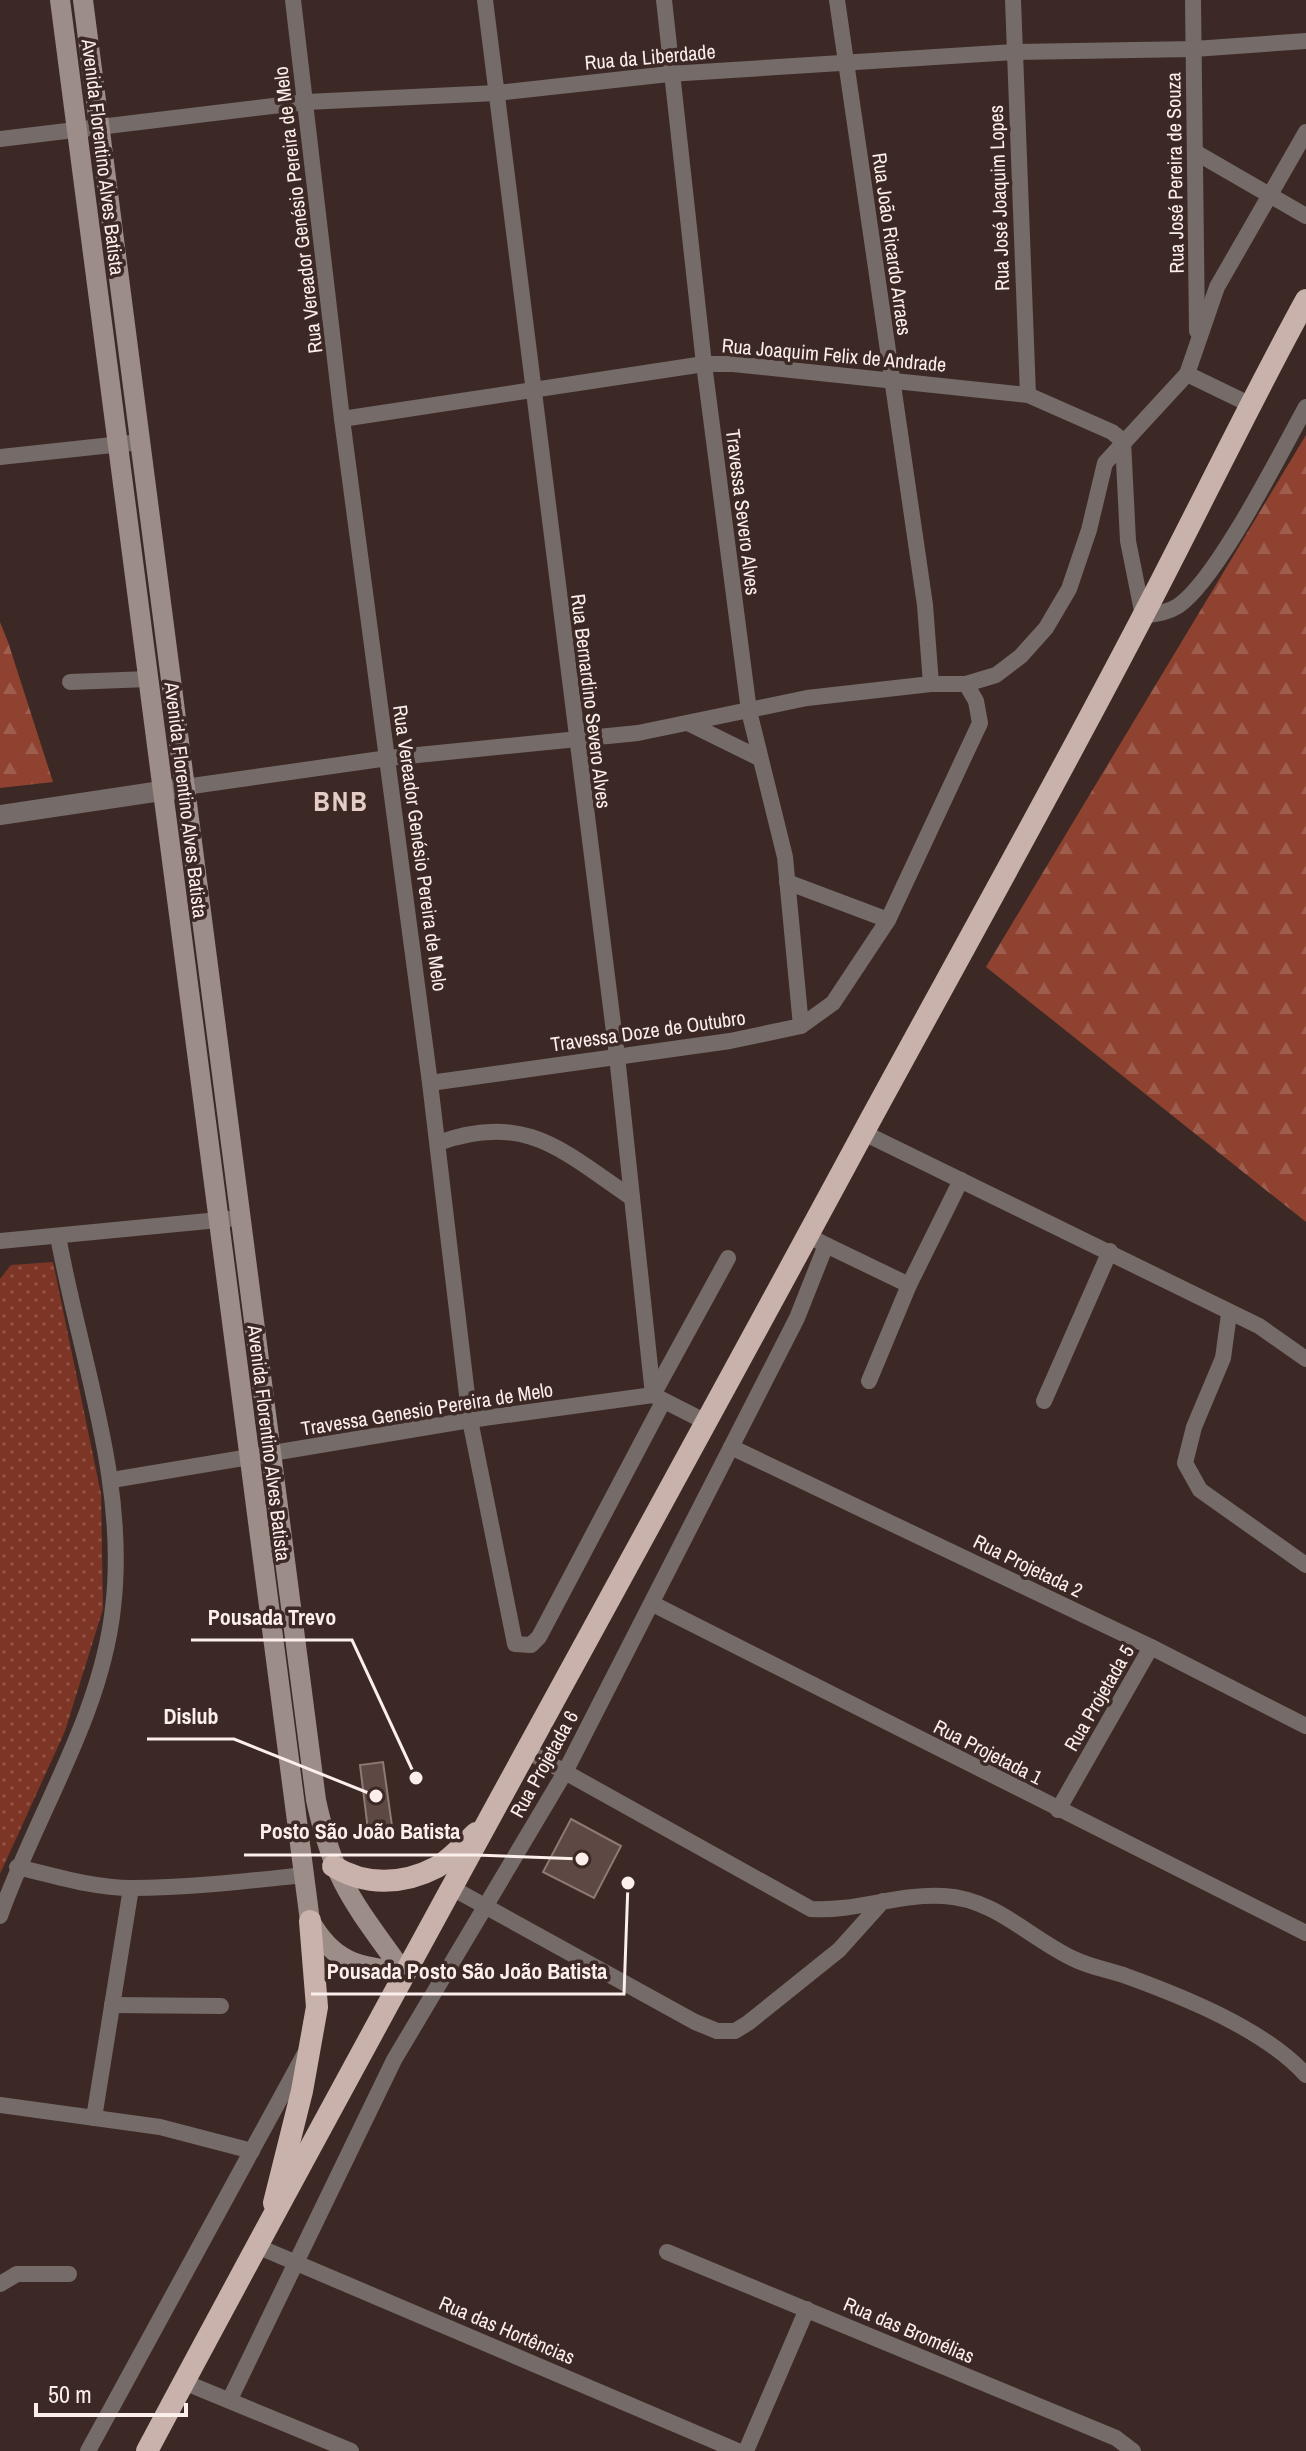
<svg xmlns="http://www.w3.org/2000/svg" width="1306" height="2451" font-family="'Archivo Narrow',sans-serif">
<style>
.grass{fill:url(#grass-dots)}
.forest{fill:url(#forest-firs)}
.building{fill:#5d4843;stroke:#8f7973;stroke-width:2}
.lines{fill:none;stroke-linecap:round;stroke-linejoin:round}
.minor{stroke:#756b68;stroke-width:16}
.tertiary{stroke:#756b68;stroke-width:20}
.secondary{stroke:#9c8d88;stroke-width:20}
.trunk{stroke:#c9b2ac;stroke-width:22}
.labels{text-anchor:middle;stroke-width:7;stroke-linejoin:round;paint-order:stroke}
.street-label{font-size:20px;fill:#fbeeeb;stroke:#3c2925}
.district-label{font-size:28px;font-weight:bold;letter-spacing:2px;fill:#e5ccc6;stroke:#3c2925}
.leader{fill:none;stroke:#fbeeeb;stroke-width:3}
.callout-dot{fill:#fbeeeb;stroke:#3c2925;stroke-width:3}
.callout-label{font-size:22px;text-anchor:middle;font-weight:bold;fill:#fbeeeb;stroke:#3c2925;stroke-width:7;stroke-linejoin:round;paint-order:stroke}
</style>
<defs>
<pattern id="grass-dots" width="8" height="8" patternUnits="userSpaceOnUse" patternTransform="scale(2)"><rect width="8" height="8" fill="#7d3626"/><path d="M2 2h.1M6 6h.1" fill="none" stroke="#905346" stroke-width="1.8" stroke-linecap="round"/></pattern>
<pattern id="forest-firs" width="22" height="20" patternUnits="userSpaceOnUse" patternTransform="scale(2)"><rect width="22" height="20" fill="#8e422f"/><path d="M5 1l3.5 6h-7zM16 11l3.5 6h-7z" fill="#9f5e4d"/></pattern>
</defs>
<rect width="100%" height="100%" fill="#3c2925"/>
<polygon class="grass" points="53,1262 101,1494 103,1609 65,1731 0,1874 0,1279 11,1265"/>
<g class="forest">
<polygon points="1306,435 1306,1222 986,967"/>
<polygon points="0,622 8,642 53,782 0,788"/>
</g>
<g class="building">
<polygon points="383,1762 392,1826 368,1830 360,1765"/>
<polygon points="571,1819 621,1846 594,1898 543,1872"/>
</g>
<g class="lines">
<g class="minor">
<polyline points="293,0 342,419 430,1083 470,1420 515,1644 531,1645 539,1637 663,1402"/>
<polyline points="485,0 617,1056 653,1395 704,1421"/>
<polyline points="664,0 704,364 749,711 785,857 801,1026"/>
<polyline points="837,0 925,605 931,684"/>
<polyline points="1013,0 1028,395"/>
<polyline points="1193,0 1197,331"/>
<polyline points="0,139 306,102 497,93 669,74 1014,52 1194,49 1306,41"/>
<polyline points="1195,152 1306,216"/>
<polyline points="1187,374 1249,404"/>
<path d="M 342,419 L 704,364 L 733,364 L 1028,395 L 1112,432 L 1123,441 L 1128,541 L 1143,616 C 1155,614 1167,613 1178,606 C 1217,580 1281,452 1306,407"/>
<polyline points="0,457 140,442"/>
<polyline points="70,682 149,679"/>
<polyline points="688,723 757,757"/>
<polyline points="185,787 388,758 638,733 807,698 931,684 966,684 996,675 1021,656 1046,628 1069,589 1089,530 1105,463 1187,374 1217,287 1306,132"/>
<polyline points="787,882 888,920"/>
<polyline points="430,1083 730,1041 801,1026 833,1003 888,920 980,723 976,701 966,684"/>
<polyline points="864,1133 1259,1326 1306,1359"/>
<path d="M 438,1143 C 525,1111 563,1151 632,1198"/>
<polyline points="0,1241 229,1219"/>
<polyline points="826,1245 909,1285"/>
<polyline points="1229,1314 1223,1358 1194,1427 1185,1463 1200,1490 1306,1565"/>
<polyline points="869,1381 909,1285 961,1180"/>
<polyline points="1044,1401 1110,1251"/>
<polyline points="731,1447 1151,1647 1306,1726"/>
<polyline points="112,1480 470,1420 653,1395 728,1258"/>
<polyline points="653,1604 1306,1933"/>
<path d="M 529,1752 L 811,1909 C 856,1912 899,1893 944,1896 C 996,1899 1029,1938 1074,1959 C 1090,1967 1109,1970 1126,1976 C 1184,1997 1264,2029 1306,2075"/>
<polyline points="1058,1810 1151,1647"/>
<path d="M 17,1867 C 55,1876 93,1888 132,1888 C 189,1888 247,1881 304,1875"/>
<polyline points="452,1888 695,2022 717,2031 735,2031 748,2023 839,1950 883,1901"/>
<path d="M 0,1916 C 36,1814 101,1717 113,1608 C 128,1482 80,1359 58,1236"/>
<polyline points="112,2005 221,2006"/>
<polyline points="0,2105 160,2127 252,2151"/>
<polyline points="94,2118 131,1888"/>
<polyline points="259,2247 738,2451"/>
<polyline points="667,2252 1116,2438 1133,2451"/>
<polyline points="0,2284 17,2274 69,2274"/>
<polyline points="184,2382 351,2451"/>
<polyline points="230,2399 394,2060 564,1774 797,1318 826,1245 807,1235"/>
<polyline points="88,2451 304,2055"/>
<polyline points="746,2451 807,2309"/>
</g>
<polyline class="tertiary" points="0,815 181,788"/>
<g class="secondary">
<path d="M 60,0 C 144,640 228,1280 310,1921 C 334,1963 357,1966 403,1972"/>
<path d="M 83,0 L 316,1800 C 334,1884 356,1905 403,1972"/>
</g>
<g class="trunk">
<path d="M 333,1866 C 365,1886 403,1885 437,1867 C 451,1859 464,1844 476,1833"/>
<polyline points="274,2203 302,2091 317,2007 310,1921"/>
<path d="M 147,2451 C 384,2006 629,1567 868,1124 C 960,955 1054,787 1143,616 C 1198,511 1249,404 1306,300"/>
</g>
</g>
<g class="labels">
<g class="street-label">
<text transform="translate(650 57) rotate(-5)" y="7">Rua da Liberdade</text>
<text transform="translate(103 157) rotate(83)" y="7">Avenida Florentino Alves Batista</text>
<text transform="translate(1175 173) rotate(-91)" y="7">Rua José Pereira de Souza</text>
<text transform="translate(999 198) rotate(-92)" y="7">Rua José Joaquim Lopes</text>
<text transform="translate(298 210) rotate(-97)" y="7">Rua Vereador Genésio Pereira de Melo</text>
<text transform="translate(892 244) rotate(82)" y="7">Rua João Ricardo Arraes</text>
<text transform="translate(834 355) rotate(5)" y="7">Rua Joaquim Felix de Andrade</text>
<text transform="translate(743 512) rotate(83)" y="7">Travessa Severo Alves</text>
<text transform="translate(591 701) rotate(83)" y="7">Rua Bernardino Severo Alves</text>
<text transform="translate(186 800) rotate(83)" y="7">Avenida Florentino Alves Batista</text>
<text transform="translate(420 848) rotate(82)" y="7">Rua Vereador Genésio Pereira de Melo</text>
<text transform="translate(648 1031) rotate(-8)" y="7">Travessa Doze de Outubro</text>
<text transform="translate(427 1409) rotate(-9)" y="7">Travessa Genesio Pereira de Melo</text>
<text transform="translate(269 1443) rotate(83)" y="7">Avenida Florentino Alves Batista</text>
<text transform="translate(1028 1566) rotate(26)" y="7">Rua Projetada 2</text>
<text transform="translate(1099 1698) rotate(-60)" y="7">Rua Projetada 5</text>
<text transform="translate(988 1752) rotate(27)" y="7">Rua Projetada 1</text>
<text transform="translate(544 1764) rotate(-61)" y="7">Rua Projetada 6</text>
<text transform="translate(507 2330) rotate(23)" y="7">Rua das Hortências</text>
<text transform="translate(909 2330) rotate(23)" y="7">Rua das Bromélias</text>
</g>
<g class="district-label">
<text x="341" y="811">BNB</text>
</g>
</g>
<path class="leader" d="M416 1778L352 1640H191M376 1796L234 1739H147M582 1859L476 1855H244M628 1883L624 1994H311"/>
<g class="callout-dot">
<circle cx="416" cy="1778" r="8"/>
<circle cx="376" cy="1796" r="8"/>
<circle cx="582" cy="1859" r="8"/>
<circle cx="628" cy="1883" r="8"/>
</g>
<g class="callout-label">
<text x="272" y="1625">Pousada Trevo</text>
<text x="191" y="1724">Dislub</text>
<text x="360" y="1839">Posto São João Batista</text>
<text x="467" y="1979">Pousada Posto São João Batista</text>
</g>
<path d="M36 2403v12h150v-12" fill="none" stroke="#fbeeeb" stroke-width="4"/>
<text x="48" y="2403" font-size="24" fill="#fbeeeb" stroke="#3c2925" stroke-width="6" paint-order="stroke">50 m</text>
</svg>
